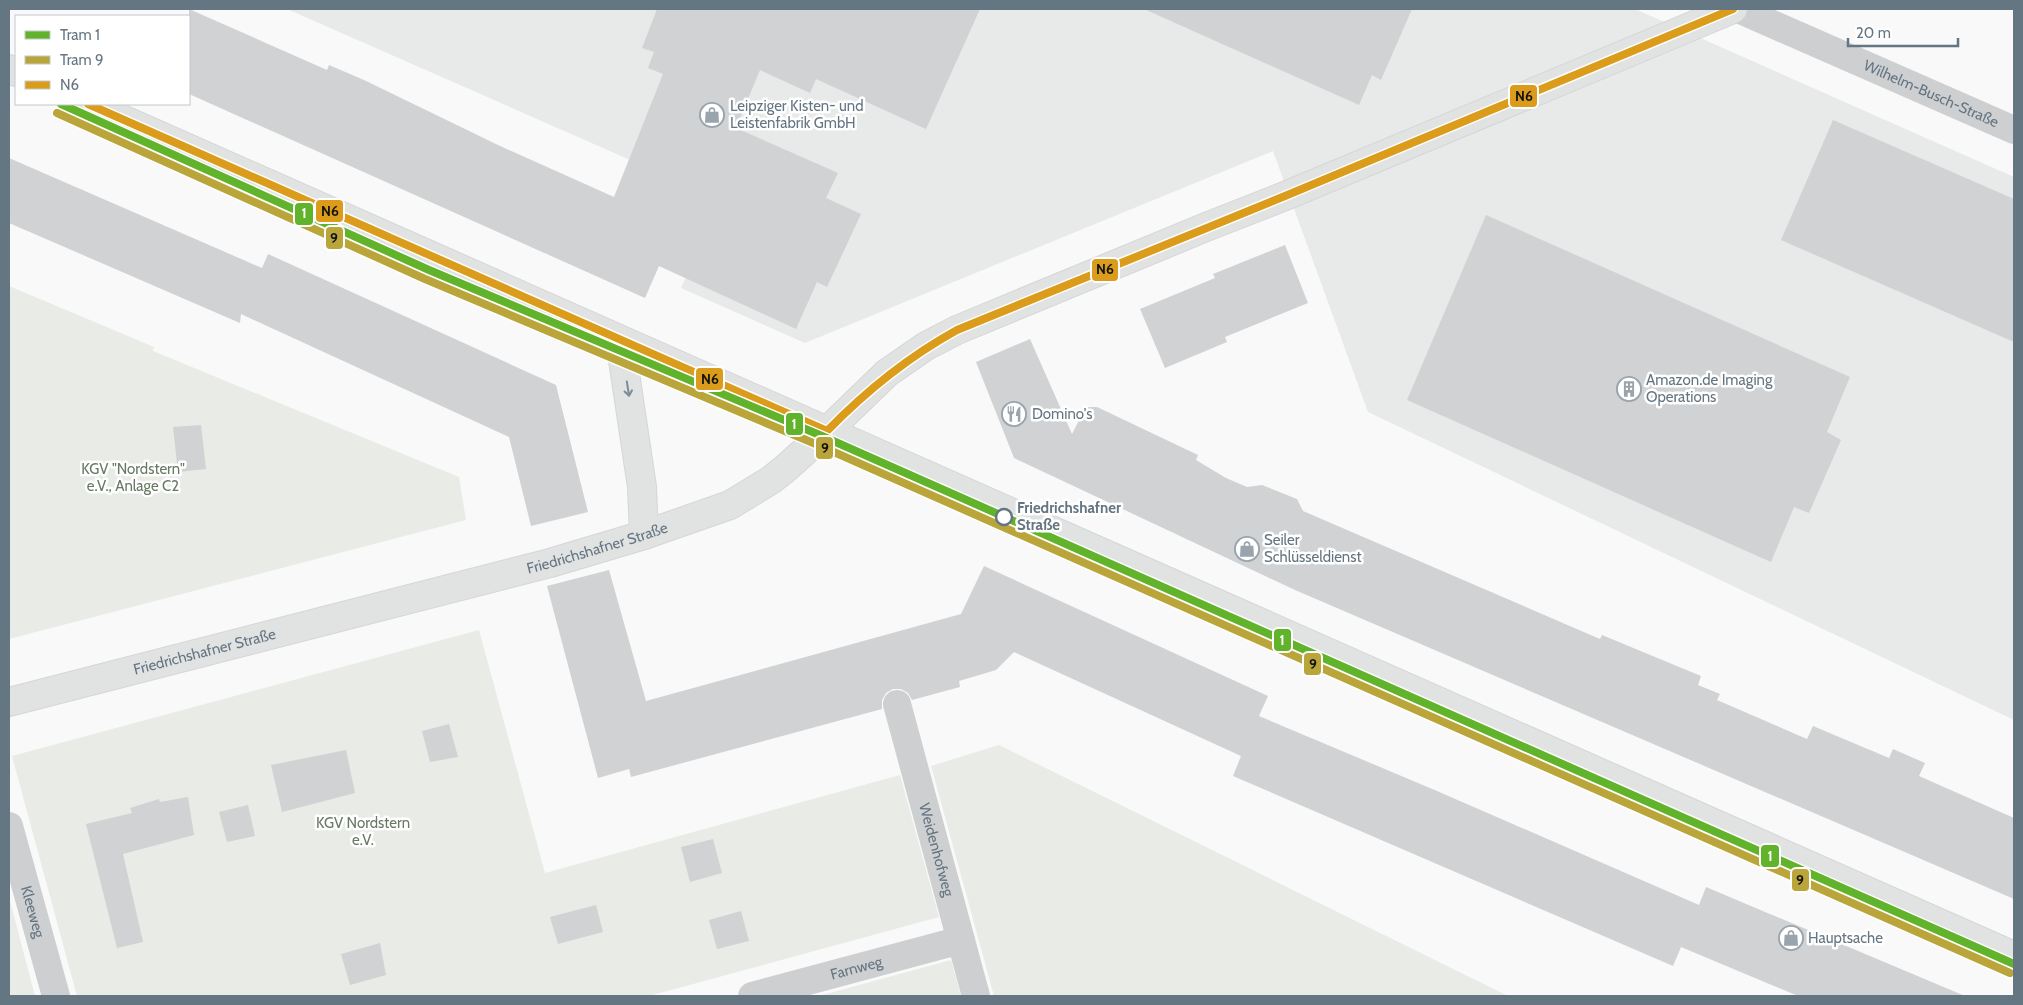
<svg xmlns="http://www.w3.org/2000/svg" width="2023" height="1005" font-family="Cabin,sans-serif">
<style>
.built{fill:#e8e9e9}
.green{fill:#e8ebe6}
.building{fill:#d0d2d3}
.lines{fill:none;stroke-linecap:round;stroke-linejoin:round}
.major-casing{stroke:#d5d6d7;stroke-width:30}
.minor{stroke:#cecfd0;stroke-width:28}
.major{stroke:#e1e2e2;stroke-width:28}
.bus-1-casing{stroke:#fff;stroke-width:11}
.bus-1{stroke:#da9c1a;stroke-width:8}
.tram-1-casing{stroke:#fff;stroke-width:11}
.tram-2-casing{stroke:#fff;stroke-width:11}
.tram-1{stroke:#62b32c;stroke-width:8}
.tram-2{stroke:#baa53b;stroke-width:8}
.oneway{stroke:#7e8c96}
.stop-dot{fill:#fff;stroke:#657683;stroke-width:2.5}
.labels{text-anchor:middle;stroke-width:5;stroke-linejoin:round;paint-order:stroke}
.street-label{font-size:15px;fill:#657683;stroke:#fff}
.poi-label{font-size:15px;fill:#657683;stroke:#fff;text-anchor:start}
.park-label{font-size:15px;fill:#687a64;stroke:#fff}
.stop-label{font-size:15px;font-weight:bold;fill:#657683;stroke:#fff;text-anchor:start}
.line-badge{stroke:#fff;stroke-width:2}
.badge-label{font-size:14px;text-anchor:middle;font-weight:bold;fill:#fff}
.pale-badge-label{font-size:14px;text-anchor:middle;font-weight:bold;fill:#111}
</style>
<rect width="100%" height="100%" fill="#f9f9f9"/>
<polygon class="built" points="287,9 1635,9 2014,177 2014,720 1368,412 1273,151 805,343 681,288 719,199"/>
<g class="green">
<polygon points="9,286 154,347 153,351 459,477 466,520 9,639"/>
<polygon points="479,630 545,873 900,775 939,917 649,996 77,996 12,756"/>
<polygon points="999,745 1506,995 1500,996 994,996 931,766"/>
<polygon points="9,897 35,996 9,996"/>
<polygon points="951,960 961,996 819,996"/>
</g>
<g class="building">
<polygon points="189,9 327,70 329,65 364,80 498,145 614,197 663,74 648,68 654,52 642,48 657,9 980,9 926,129 816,79 810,93 760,70 736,128 838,173 826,198 861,214 827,287 817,282 796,329 659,266 645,298 189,94"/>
<polygon points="1144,9 1412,9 1381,80 1372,75 1359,105"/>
<polygon points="1833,120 2014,199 2014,342 1781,240"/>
<polygon points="9,158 262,268 268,254 556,385 588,512 531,526 509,437 241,314 240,323 9,223"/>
<polygon points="1486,215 1850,377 1827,432 1841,440 1809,513 1794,507 1771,562 1407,400"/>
<polygon points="1285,245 1308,303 1225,337 1227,342 1165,368 1140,309 1215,278 1213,274"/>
<polygon points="1030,339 1072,434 1086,407 1097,407 1198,455 1196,460 1226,478 1247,487 1262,485 1297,499 1303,511 1600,639 1602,635 1701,676 1698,685 1720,694 1717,700 1807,739 1813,726 1889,758 1893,749 1925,763 1919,776 2014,818 2014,899 1295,590 1014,458 976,362"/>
<polygon points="201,425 206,469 178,472 173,427"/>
<polygon points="984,566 1268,696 1259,716 1437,791 1699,905 1706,887 1965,996 1798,996 1681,947 1673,966 1233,776 1241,756 1014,652 996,670 959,681 960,687 912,700 908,693 901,689 893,689 886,693 882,700 882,709 631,777 629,769 598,778 547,586 609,570 646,701 961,614"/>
<polygon points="449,724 458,757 430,762 422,731"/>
<polygon points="346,750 355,793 282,812 271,765"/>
<polygon points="188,797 194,835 123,854 143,942 117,948 86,824 132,813 130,808 159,799 160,802"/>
<polygon points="248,805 255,836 227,842 219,812"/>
<polygon points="713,839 722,873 690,882 681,847"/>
<polygon points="596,905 603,932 558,944 550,917"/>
<polygon points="741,911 749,941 717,949 709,920"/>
<polygon points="380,943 386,975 350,985 341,954"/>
</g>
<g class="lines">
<defs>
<g id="major">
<polyline points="9,69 16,72"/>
<polyline points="88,104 2014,956"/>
<polyline points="620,340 642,487 644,535"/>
<path id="s5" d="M 9,702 L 550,563 L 644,535 L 730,505 L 771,480 L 786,468 L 827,431 L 887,373 L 926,346 L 957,330 L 1206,227 L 1285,196 L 1733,9"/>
</g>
</defs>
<use href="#major" class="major-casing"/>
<g class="minor">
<path id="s1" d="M 1738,9 L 2014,130"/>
<path id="s2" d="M 897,704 L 976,996"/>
<path id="s3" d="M 9,826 L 56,996"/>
<path id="s4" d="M 752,996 L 961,940"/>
</g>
<use href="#major" class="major"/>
<defs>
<path id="bus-1" d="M 88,104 L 827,431 C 866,391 908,357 957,330 L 1285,196 L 1733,9"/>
</defs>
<use href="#bus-1" class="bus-1-casing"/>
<use href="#bus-1" class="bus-1"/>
<defs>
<polyline id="tram-1" points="61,104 429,270 822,436 2014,964"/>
<polyline id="tram-2" points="57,113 425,279 818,445 2010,973"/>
</defs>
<use href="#tram-1" class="tram-1-casing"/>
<use href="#tram-2" class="tram-2-casing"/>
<use href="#tram-1" class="tram-1"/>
<use href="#tram-2" class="tram-2"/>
</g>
<defs><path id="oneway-shaft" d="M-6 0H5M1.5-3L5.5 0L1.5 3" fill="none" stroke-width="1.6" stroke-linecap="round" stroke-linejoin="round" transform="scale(1.25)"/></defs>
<use class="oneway" href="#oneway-shaft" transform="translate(628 389) rotate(81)"/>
<defs>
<symbol id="shop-ring" viewBox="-11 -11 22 22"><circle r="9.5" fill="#fff" stroke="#99a4ac" stroke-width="1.5"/><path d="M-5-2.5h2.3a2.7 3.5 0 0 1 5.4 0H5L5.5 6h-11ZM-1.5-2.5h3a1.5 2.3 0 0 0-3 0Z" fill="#99a4ac"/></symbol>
<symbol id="building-ring" viewBox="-11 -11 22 22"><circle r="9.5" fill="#fff" stroke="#99a4ac" stroke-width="1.5"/><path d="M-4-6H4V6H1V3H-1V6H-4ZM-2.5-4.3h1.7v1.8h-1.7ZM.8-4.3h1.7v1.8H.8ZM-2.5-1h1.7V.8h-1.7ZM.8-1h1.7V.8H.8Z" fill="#99a4ac"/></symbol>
<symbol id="restaurant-ring" viewBox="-11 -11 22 22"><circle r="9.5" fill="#fff" stroke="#99a4ac" stroke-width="1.5"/><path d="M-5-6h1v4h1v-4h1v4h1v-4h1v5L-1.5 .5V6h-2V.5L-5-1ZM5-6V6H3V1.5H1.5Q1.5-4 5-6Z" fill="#99a4ac"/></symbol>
</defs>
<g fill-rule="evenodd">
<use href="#shop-ring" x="698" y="101" width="28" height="28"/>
<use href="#building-ring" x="1615" y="375" width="28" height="28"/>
<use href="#restaurant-ring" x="1000" y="400" width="28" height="28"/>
<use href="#shop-ring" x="1233" y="535" width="28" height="28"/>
<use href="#shop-ring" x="1777" y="924" width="28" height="28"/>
</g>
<circle class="stop-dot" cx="1004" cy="517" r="8"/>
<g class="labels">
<g class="street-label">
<text dy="5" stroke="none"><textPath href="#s1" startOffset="211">Wilhelm-Busch-Straße</textPath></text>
<text dy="5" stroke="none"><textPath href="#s5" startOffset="608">Friedrichshafner Straße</textPath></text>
<text dy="5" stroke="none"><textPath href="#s5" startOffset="202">Friedrichshafner Straße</textPath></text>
<text dy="5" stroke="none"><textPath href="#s2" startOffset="151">Weidenhofweg</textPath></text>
<text dy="5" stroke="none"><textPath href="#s3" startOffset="89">Kleeweg</textPath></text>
<text dy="5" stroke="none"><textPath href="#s4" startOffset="108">Farnweg</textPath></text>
</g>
<g class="poi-label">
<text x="730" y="111">Leipziger Kisten- und<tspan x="730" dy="17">Leistenfabrik GmbH</tspan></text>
<text x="1646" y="385">Amazon.de Imaging<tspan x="1646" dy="17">Operations</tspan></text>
<text x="1032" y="419">Domino's</text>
<text x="1264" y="545">Seiler<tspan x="1264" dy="17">Schlüsseldienst</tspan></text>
<text x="1808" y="943">Hauptsache</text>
</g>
<g class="park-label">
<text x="133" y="474">KGV "Nordstern"<tspan x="133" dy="17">e.V., Anlage C2</tspan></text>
<text x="363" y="828">KGV Nordstern<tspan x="363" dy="17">e.V.</tspan></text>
</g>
<g class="stop-label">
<text x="1017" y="513">Friedrichshafner<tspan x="1017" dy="17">Straße</tspan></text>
</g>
</g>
<g class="line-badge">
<rect x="1509" y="84" width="29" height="24" rx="5" fill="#da9c1a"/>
<rect x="315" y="199" width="29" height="24" rx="5" fill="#da9c1a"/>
<rect x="294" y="202" width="20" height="24" rx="5" fill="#62b32c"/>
<rect x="325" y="226" width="19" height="24" rx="5" fill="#baa53b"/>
<rect x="1091" y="258" width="28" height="24" rx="5" fill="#da9c1a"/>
<rect x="695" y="367" width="29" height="24" rx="5" fill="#da9c1a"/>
<rect x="785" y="412" width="19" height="24" rx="5" fill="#62b32c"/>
<rect x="815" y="436" width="19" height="24" rx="5" fill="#baa53b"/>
<rect x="1273" y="628" width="19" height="24" rx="5" fill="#62b32c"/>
<rect x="1303" y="652" width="19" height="24" rx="5" fill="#baa53b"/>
<rect x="1760" y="844" width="20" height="24" rx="5" fill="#62b32c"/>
<rect x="1791" y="868" width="19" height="24" rx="5" fill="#baa53b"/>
</g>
<g class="badge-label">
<text x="304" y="218">1</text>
<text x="794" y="429">1</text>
<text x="1282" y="645">1</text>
<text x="1770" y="861">1</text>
</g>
<g class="pale-badge-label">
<text x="1524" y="101">N6</text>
<text x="330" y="216">N6</text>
<text x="334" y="243">9</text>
<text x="1105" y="274">N6</text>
<text x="710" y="384">N6</text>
<text x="825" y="453">9</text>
<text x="1313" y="669">9</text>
<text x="1800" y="885">9</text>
</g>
<rect width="2023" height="1005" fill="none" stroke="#657683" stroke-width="20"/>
<rect x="15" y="15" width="175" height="90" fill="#ffffff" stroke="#c1c8cd"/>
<rect x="25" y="31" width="25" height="8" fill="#62b32c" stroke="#c1c8cd"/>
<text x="60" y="40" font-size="15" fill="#657683">Tram 1</text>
<rect x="25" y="56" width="25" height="8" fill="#baa53b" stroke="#c1c8cd"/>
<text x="60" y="65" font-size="15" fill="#657683">Tram 9</text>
<rect x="25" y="81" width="25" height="8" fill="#da9c1a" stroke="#c1c8cd"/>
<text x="60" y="90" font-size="15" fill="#657683">N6</text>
<path d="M1848 38v8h110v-8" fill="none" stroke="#657683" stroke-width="2.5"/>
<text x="1856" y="38" font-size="15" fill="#657683" stroke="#ffffff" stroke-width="4" paint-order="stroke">20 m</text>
</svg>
